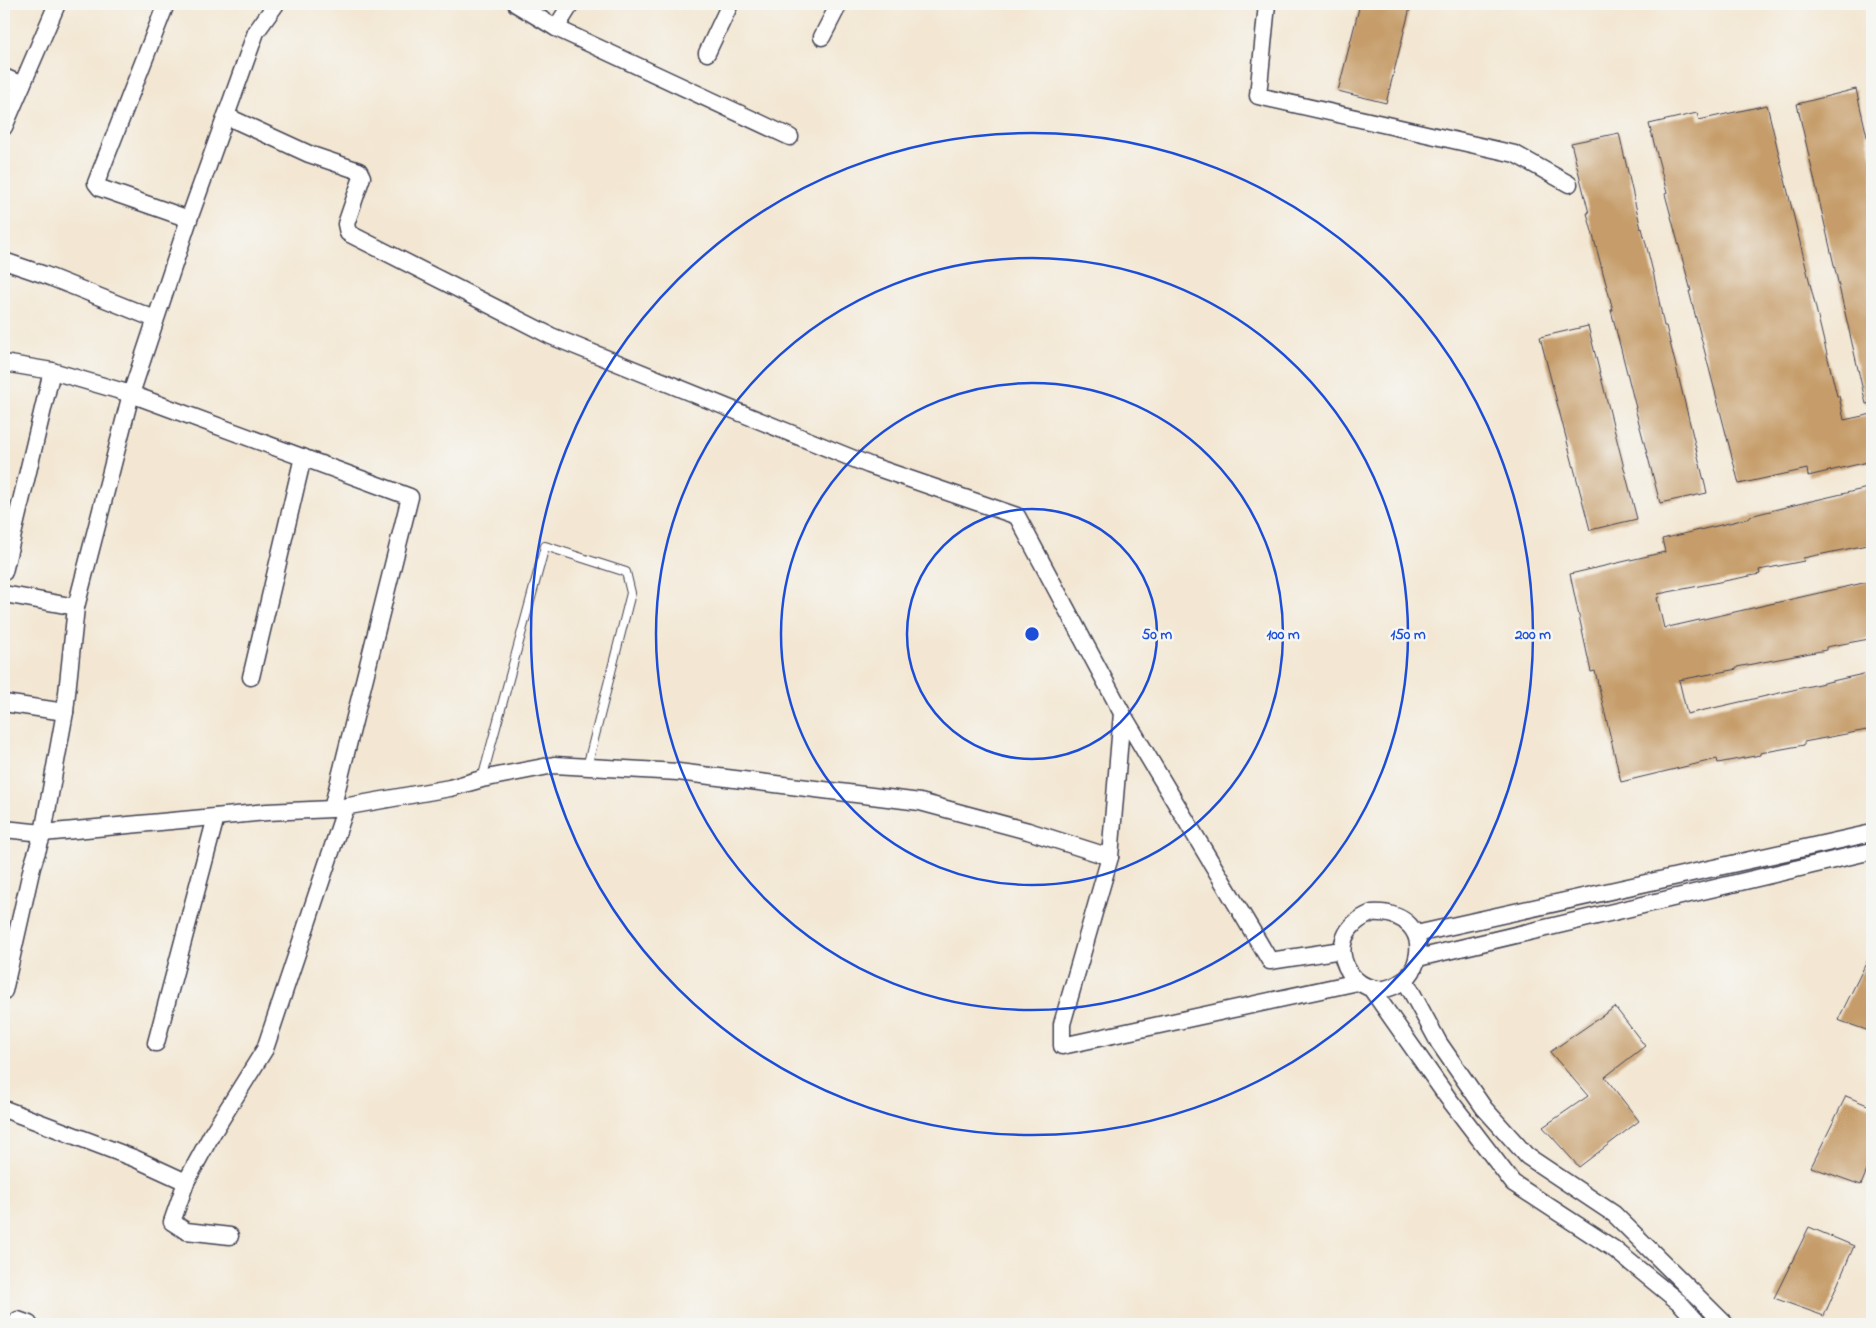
<svg xmlns="http://www.w3.org/2000/svg" width="1876" height="1328" font-family="'Indie Flower',sans-serif">
<style>
.building{fill:#c69d6b}
.lines{fill:none;stroke-linecap:round;stroke-linejoin:round}
.service-casing{stroke:#414052;stroke-width:10}
.minor-casing{stroke:#414052;stroke-width:19}
.service{stroke:#fff;stroke-width:8}
.minor{stroke:#fff;stroke-width:16}
.ring{fill:none;stroke:#1d4ed8;stroke-width:2.5}
.centre{fill:#1d4ed8;stroke:#f6f6f2;stroke-width:2.5}
.ring-label{font-size:15px;text-anchor:middle;font-weight:bold;fill:#1d4ed8;stroke:#f6f6f2;stroke-width:5;stroke-linejoin:round;paint-order:stroke}
</style>
<rect width="100%" height="100%" fill="#f6f6f2"/>
<filter id="ink" filterUnits="userSpaceOnUse"><feTurbulence type="fractalNoise" baseFrequency=".02" numOctaves="2"/><feDisplacementMap in="SourceGraphic" scale="10" xChannelSelector="R" yChannelSelector="G"/><feConvolveMatrix kernelMatrix="1 2 1 2 8 2 1 2 1" color-interpolation-filters="sRGB"/></filter>
<filter id="wash" filterUnits="userSpaceOnUse"><feTurbulence type="fractalNoise" baseFrequency=".0096" numOctaves="4" result="noise"/><feDisplacementMap in="SourceGraphic" scale="20" xChannelSelector="R" yChannelSelector="G"/><feGaussianBlur stdDeviation="1.12" result="paint"/><feColorMatrix in="noise" values="0 0 0 0 0 0 0 0 0 0 0 0 0 0 0 0 0 1.4 0 .05"/><feComposite in="paint" operator="in"/></filter>
<g filter="url(#wash)">
<rect width="100%" height="100%" fill="#f3e7d3"/>
<g id="blocks">
<g class="building">
<polygon points="1360,4 1411,4 1386,103 1338,91"/>
<polygon points="1856,89 1872,158 1872,403 1866,404 1797,104"/>
<polygon points="1767,105 1837,396 1839,396 1844,420 1872,414 1872,461 1808,476 1807,469 1739,484 1689,291 1691,291 1665,194 1667,193 1649,124 1697,113 1699,120"/>
<polygon points="1619,133 1641,229 1642,228 1654,276 1664,326 1666,326 1707,493 1660,503 1635,408 1636,408 1611,310 1613,310 1587,213 1589,213 1571,143"/>
<polygon points="1588,326 1637,519 1590,530 1540,337"/>
<polygon points="1872,487 1872,544 1803,558 1804,561 1759,570 1760,574 1658,594 1659,597 1657,598 1664,628 1872,581 1872,637 1868,638 1869,639 1826,647 1826,650 1737,667 1737,669 1679,680 1687,714 1872,672 1872,729 1804,742 1804,745 1760,753 1760,755 1718,763 1717,759 1621,782 1595,671 1591,672 1570,574 1665,552 1662,539 1750,518 1750,516 1794,505"/>
<polygon points="1872,951 1872,1032 1838,1020"/>
<polygon points="1615,1007 1645,1046 1605,1077 1639,1121 1579,1167 1543,1127 1588,1096 1550,1052"/>
<polygon points="1846,1096 1872,1107 1872,1158 1861,1185 1811,1167"/>
<polygon points="1809,1227 1854,1246 1824,1316 1774,1298"/>
</g>
</g>
</g>
<g filter="url(#ink)">
<use href="#blocks" fill-opacity="0" stroke="#414052" stroke-width="1"/>
<g class="lines">
<defs>
<polyline id="service" points="482,779 545,546 626,572 631,593 587,767"/>
<g id="minor">
<polyline points="166,4 96,183 100,188 189,219"/>
<polyline points="516,4 556,28 790,137"/>
<polyline points="1267,4 1258,96 1515,154 1569,184"/>
<polyline points="556,28 571,4"/>
<polyline points="822,37 839,4"/>
<polyline points="707,53 730,4"/>
<polyline points="4,77 22,85"/>
<polyline points="226,116 309,154 359,171 362,177 346,224 348,233 551,336 869,465 1017,516 1122,713 1110,857 1062,1024 1062,1046 1358,982"/>
<polyline points="4,127 57,4"/>
<polyline points="4,261 45,275 155,319"/>
<polyline points="4,363 52,371 131,394 410,497 332,809"/>
<polyline points="4,572 52,371"/>
<polyline points="4,594 76,607"/>
<polyline points="251,677 303,457"/>
<polyline points="4,703 65,712"/>
<polyline points="1122,713 1270,961 1342,950"/>
<polyline points="4,829 43,833 267,812 332,809 450,788 482,779 554,765 678,772 920,802 1028,831 1110,857"/>
<path d="M 1372,913 C 1404,911 1427,932 1415,965 C 1412,974 1406,980 1398,984 C 1355,1009 1312,937 1372,913 Z"/>
<polyline points="1416,934 1872,833"/>
<polyline points="1418,958 1872,851"/>
<polyline points="1405,980 1439,1043 1484,1108 1527,1156 1614,1214 1725,1324"/>
<polyline points="1370,987 1448,1098 1513,1183 1614,1249 1680,1303 1699,1324"/>
<polyline points="4,991 32,867 43,833 65,712 76,607 131,394 189,219 256,32 276,4"/>
<polyline points="156,1043 216,817"/>
<polyline points="4,1109 136,1159 186,1182"/>
<polyline points="230,1236 186,1231 172,1222 186,1182 212,1134 265,1049 346,807"/>
<polyline points="16,1324 18,1320 29,1324"/>
</g>
</defs>
<use href="#service" class="service-casing"/>
<use href="#minor" class="minor-casing"/>
<use href="#service" class="service"/>
<use href="#minor" class="minor"/>
</g>
</g>
<g class="ring">
<circle cx="1032" cy="634" r="125"/>
<circle cx="1032" cy="634" r="251"/>
<circle cx="1032" cy="634" r="376"/>
<circle cx="1032" cy="634" r="501"/>
</g>
<circle cx="1032" cy="634" r="8" class="centre"/>
<g class="ring-label">
<text x="1157" y="639">50 m</text>
<text x="1283" y="639">100 m</text>
<text x="1408" y="639">150 m</text>
<text x="1533" y="639">200 m</text>
</g>
<rect width="1876" height="1328" fill="none" stroke="#f6f6f2" stroke-width="20"/>
</svg>
